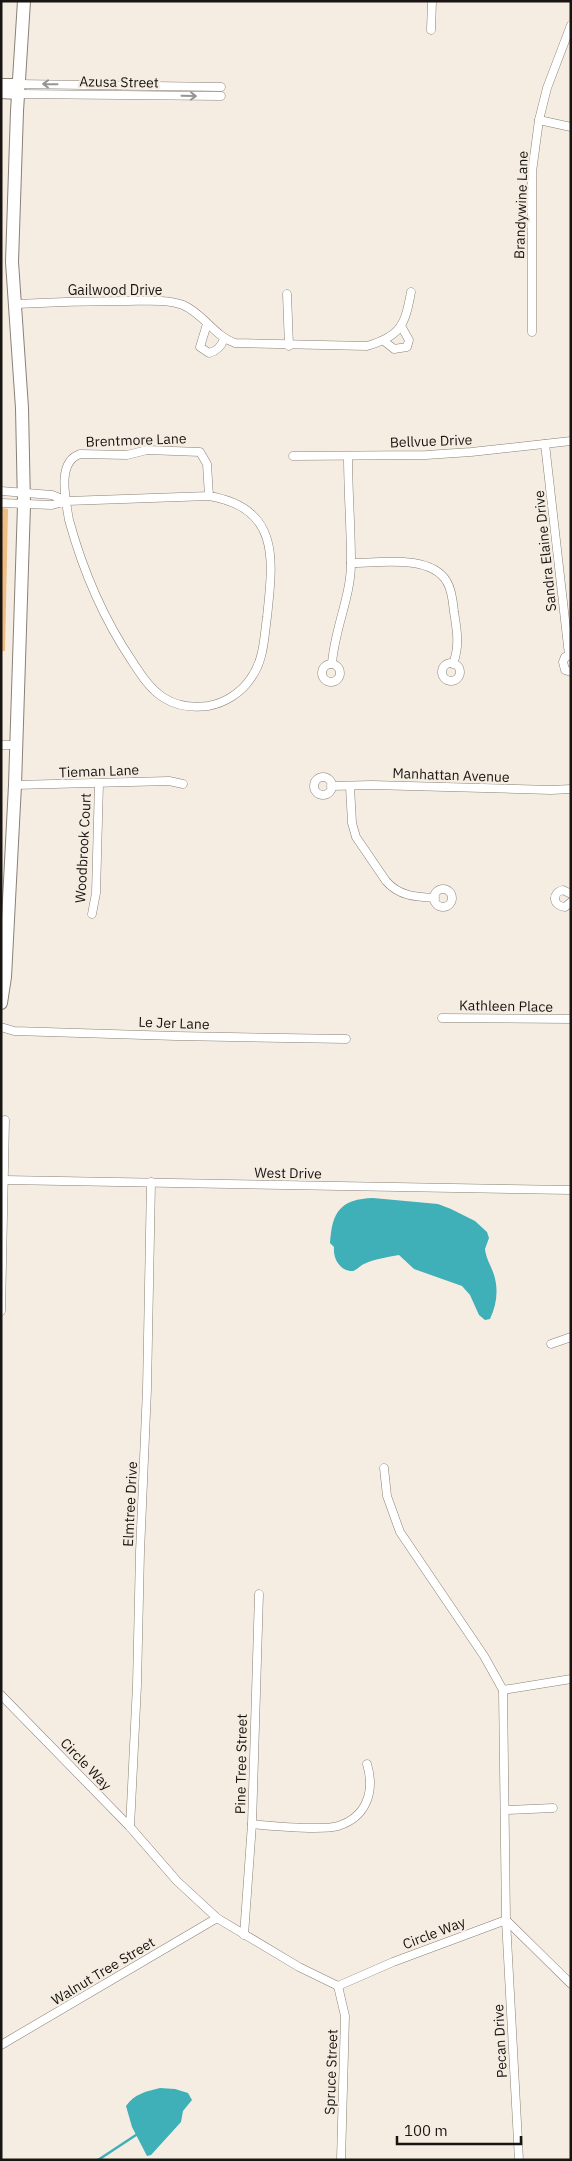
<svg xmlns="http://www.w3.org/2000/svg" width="572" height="2161" font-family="'IBM Plex Sans',sans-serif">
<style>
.green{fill:#efbc81}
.water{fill:#3fb0b8}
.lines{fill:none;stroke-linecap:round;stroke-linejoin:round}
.stream{stroke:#3fb0b8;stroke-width:2.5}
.minor-casing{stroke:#898077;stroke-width:9}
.tertiary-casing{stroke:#898077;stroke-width:12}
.primary-casing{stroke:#898077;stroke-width:14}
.minor{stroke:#fff;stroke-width:8}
.tertiary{stroke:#fff;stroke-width:10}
.primary{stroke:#fff;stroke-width:12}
.oneway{stroke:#979594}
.labels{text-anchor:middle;stroke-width:4.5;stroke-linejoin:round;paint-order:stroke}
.street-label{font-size:14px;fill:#171411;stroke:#f6ede2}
</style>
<rect width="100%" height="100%" fill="#f6ede2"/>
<polygon class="green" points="1,508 8,509 5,651 1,651"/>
<g class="water">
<path d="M 373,1198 L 438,1204 L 451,1209 L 475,1221 L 487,1232 L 489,1238 L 485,1249 C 486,1258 490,1264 493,1272 C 499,1288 497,1304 490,1319 L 485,1320 L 479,1315 L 470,1295 L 462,1286 L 414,1269 L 399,1255 C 388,1257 374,1259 364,1264 C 359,1266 356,1272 350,1271 C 338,1269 333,1257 334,1247 L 330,1243 C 332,1211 341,1199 373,1198 Z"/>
<path d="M 160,2088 L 175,2089 L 188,2093 L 192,2100 L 183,2111 L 181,2122 L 151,2155 L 147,2156 L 132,2127 L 126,2106 C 134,2094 147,2091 160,2088 Z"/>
</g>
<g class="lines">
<polyline class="stream" points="98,2160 136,2135"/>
<defs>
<g id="minor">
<polyline points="431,30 432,1"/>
<polyline points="18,84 221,87"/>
<polyline points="18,94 221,96"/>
<polyline points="539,120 571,127"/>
<polyline points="287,294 289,346"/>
<path d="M 16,304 C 53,302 89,301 126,301 C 144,301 167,299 183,305 C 204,314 214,336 235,343 L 367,346 C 401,336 405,325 411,292"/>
<path d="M 207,324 L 200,347 L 209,353 C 217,351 221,347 224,339"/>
<polyline points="532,332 532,172 539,120 547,88 571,25"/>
<polyline points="384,341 394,349 407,347 409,340 401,326"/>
<polyline points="545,444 569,655"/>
<polyline points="293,456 426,455 471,452 571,441"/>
<polyline points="1,491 52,495 67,501"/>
<path d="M 1,503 L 52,505 L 67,501 L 209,496 C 281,508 273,561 267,617 C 264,638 264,660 251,678 C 241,693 225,703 208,706 C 193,708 177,706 164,698 C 150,689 141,675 132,661 C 103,618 83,571 69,520 C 66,501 56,462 80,454 L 127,455 L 147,450 L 200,452 L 207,464 L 209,496"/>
<path d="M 351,563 C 379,563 431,554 447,582 C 452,590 453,602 454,612 C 457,631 460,645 453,664"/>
<polyline points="571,655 565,657 563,662 565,670 571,672"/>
<circle cx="451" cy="672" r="9"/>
<path d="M 332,664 C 334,630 351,597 351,563 C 351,527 348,491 348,456"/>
<circle cx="331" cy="673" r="9"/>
<polyline points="1,745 16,745"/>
<circle cx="323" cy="786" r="9"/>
<polyline points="15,785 169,781 183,784"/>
<polyline points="331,786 372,785 551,790 571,789"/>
<path d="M 350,787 L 352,823 L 356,837 L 386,881 C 399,896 415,897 435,898"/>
<circle cx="443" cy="898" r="9"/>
<path d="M 571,894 L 563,890 C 551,893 553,906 565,907 L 571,902"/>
<polyline points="92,914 96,893 99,783"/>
<polyline points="442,1018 571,1019"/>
<polyline points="1,1027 14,1031 176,1036 346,1039"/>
<polyline points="5,1180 571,1190"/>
<polyline points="1,1311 5,1120"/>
<polyline points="551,1344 571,1337"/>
<polyline points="384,1468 387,1496 400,1532 484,1656 503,1690 506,1920 519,2160"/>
<polyline points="503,1690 571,1679"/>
<polyline points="1,1695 130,1827 177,1881 217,1918 299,1967 338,1986 393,1962 506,1920"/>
<polyline points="506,1810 553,1808"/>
<path d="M 252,1824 C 272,1826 321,1831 338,1826 C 367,1817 375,1791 367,1764"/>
<polyline points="130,1827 137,1685 140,1552 147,1389 151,1182"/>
<polyline points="506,1920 571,1984"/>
<polyline points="244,1935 252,1824 259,1594"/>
<polyline points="338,1986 345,2016 341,2160"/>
<polyline points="1,2045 217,1918"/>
</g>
<g id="tertiary">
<polyline points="1,84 18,84"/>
<polyline points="1,93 18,94"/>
</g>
<polyline id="primary" points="1,1003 5,977 15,785 24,505 22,408 12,262 17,111 24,1"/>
</defs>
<use href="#minor" class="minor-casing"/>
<use href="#tertiary" class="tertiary-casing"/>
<use href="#primary" class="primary-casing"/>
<use href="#minor" class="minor"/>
<use href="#tertiary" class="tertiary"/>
<use href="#primary" class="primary"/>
</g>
<defs><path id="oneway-shaft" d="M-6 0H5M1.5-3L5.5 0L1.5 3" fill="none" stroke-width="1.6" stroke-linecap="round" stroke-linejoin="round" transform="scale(1.25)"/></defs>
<g class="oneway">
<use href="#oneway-shaft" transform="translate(50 84) rotate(-179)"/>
<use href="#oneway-shaft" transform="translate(189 96) rotate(1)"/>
</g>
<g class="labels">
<g class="street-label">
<text transform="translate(119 82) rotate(1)" y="5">Azusa Street</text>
<text transform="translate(521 205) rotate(-88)" y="5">Brandywine Lane</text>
<text x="115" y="295">Gailwood Drive</text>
<text transform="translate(136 440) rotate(-2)" y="5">Brentmore Lane</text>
<text transform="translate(431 441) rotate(-2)" y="5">Bellvue Drive</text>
<text transform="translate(545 551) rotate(-96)" y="5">Sandra Elaine Drive</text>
<text transform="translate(99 771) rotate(-2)" y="5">Tieman Lane</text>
<text transform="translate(451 775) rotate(2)" y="5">Manhattan Avenue</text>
<text transform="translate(83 848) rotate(-87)" y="5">Woodbrook Court</text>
<text transform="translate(506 1006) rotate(1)" y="5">Kathleen Place</text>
<text transform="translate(174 1023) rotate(2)" y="5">Le Jer Lane</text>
<text transform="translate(288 1173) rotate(1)" y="5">West Drive</text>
<text transform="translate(130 1504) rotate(-87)" y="5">Elmtree Drive</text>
<text transform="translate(86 1764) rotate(46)" y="5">Circle Way</text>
<text transform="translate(241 1764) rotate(-89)" y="5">Pine Tree Street</text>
<text transform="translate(434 1933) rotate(-21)" y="5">Circle Way</text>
<text transform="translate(103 1971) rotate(-31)" y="5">Walnut Tree Street</text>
<text transform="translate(500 2041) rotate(-93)" y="5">Pecan Drive</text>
<text transform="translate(331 2072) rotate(-88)" y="5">Spruce Street</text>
</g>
</g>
<rect width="572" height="2161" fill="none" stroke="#171411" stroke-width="5"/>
<path d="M397 2136v8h124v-8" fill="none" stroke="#171411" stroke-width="2.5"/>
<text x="404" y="2136" font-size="15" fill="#171411" stroke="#f6ede2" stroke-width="4" paint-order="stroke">100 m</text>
</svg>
